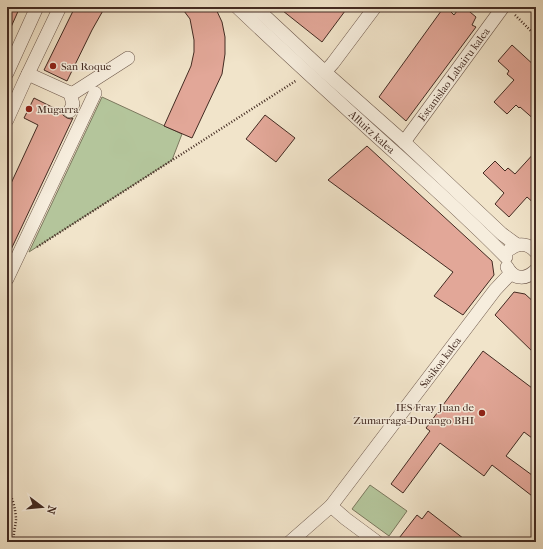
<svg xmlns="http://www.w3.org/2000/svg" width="543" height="549" font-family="'IM FELL French Canon',serif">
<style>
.green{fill:#b4c59b;stroke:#7c785e}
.building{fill:#e2a798;stroke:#432b22}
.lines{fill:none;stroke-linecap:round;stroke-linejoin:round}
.minor-casing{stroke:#6e594c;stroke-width:14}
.path{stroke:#432b22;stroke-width:2.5;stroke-dasharray:1 2;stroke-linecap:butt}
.minor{stroke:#f6eddd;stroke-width:13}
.poi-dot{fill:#8f2418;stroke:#f6eddd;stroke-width:1.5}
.labels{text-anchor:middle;stroke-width:3;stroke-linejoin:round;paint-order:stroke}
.poi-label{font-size:11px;fill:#432b22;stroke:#f6eddd;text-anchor:start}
.street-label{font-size:11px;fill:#432b22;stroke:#f6eddd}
</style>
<rect width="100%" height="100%" fill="#f1e4ca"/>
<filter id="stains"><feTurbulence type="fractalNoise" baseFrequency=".005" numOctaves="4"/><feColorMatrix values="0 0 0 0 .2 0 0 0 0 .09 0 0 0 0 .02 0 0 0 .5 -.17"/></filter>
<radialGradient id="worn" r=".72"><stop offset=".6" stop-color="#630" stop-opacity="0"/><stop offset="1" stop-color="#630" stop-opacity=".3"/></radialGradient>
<g class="green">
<polygon points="102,97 182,134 172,160 29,252"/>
<polygon points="370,485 407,511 389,536 352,509"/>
</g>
<g class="building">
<polygon points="7,7 20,7 7,36"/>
<polygon points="75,7 105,7 92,30 67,81 44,70"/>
<polygon points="181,7 215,7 222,22 225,37 225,54 222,74 192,138 164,126 191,66 194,52 194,40 190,19"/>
<polygon points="278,7 348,7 322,42"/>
<polygon points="444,7 446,7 454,15 460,7 464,7 476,17 472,25 476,27 406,121 379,97"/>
<polygon points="512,45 536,67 536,121 520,107 519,108 516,105 507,114 494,102 514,80 507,74 509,71 498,61"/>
<polygon points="34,98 62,112 63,115 67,118 71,119 73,118 7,258 7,192 38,125 24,118"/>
<polygon points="265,115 295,138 276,162 246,139"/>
<polygon points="367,146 492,261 494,275 463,315 434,296 453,272 328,180"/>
<polygon points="536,151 536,205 527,197 509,217 495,204 504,193 483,173 495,161 505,171 508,168 515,174"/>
<polygon points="514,292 525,294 536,304 536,355 495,315"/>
<polygon points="483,351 536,391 536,441 524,432 506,456 536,478 536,499 492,465 484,476 440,443 403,493 391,484 430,431 426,428"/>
<polygon points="428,511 468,542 396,542 417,515 422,519"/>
</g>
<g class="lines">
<defs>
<g id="minor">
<path id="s1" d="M 237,7 C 281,49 326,90 371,131 C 416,172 463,213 506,257"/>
<polyline points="255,7 325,72 404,142 502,234 517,245"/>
<polyline points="325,72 333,63 375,7"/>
<polyline points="7,73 37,7"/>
<polyline points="28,74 70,93 75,92 128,58"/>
<polyline points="70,111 73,104 70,93"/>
<polyline points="7,120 25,80 60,7"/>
<path id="s2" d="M 404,142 L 503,7"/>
<path d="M 510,249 C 519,242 529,244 536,252"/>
<path d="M 507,267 C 514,280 526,280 536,270"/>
<polyline points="7,279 95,93"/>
<polyline points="331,506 346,519 377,542"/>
<path id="s3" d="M 290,542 L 331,506 L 495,290 L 511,273"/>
</g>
</defs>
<use href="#minor" class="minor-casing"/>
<g class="path">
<polyline points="515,15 536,36"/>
<polyline points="37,247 297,80"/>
<path d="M 7,491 C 13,496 16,512 16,520 C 15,529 13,533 14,542"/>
</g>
<use href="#minor" class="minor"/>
</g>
<g class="poi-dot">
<circle cx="53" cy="66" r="4"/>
<circle cx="29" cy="109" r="4"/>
<circle cx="482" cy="413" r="4"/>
</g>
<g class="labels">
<g class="poi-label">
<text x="61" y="70">San Roque</text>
<text x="37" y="113">Mugarra</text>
<text x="474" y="411" text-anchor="end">IES Fray Juan de<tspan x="474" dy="13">Zumarraga-Durango BHI</tspan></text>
</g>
<g class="street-label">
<text dy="4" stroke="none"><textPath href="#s2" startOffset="84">Estanislao Labairu kalea</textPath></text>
<text dy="4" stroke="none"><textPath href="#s1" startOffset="184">Alluitz kalea</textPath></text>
<text dy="4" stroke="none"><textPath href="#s3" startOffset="235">Sasikoa kalea</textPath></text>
</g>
</g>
<rect width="543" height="549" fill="none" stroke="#f1e4ca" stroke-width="24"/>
<rect x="8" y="8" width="527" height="533" fill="none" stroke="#432b22" stroke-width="2"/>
<rect x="12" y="12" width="519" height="525" fill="none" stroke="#432b22"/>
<g transform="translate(42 507) rotate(106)" stroke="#f6eddd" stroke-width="3" paint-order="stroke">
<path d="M0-3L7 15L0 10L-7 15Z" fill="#432b22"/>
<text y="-6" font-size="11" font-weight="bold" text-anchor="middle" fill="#432b22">N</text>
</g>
<rect width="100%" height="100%" filter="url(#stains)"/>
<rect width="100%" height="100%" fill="url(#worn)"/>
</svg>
